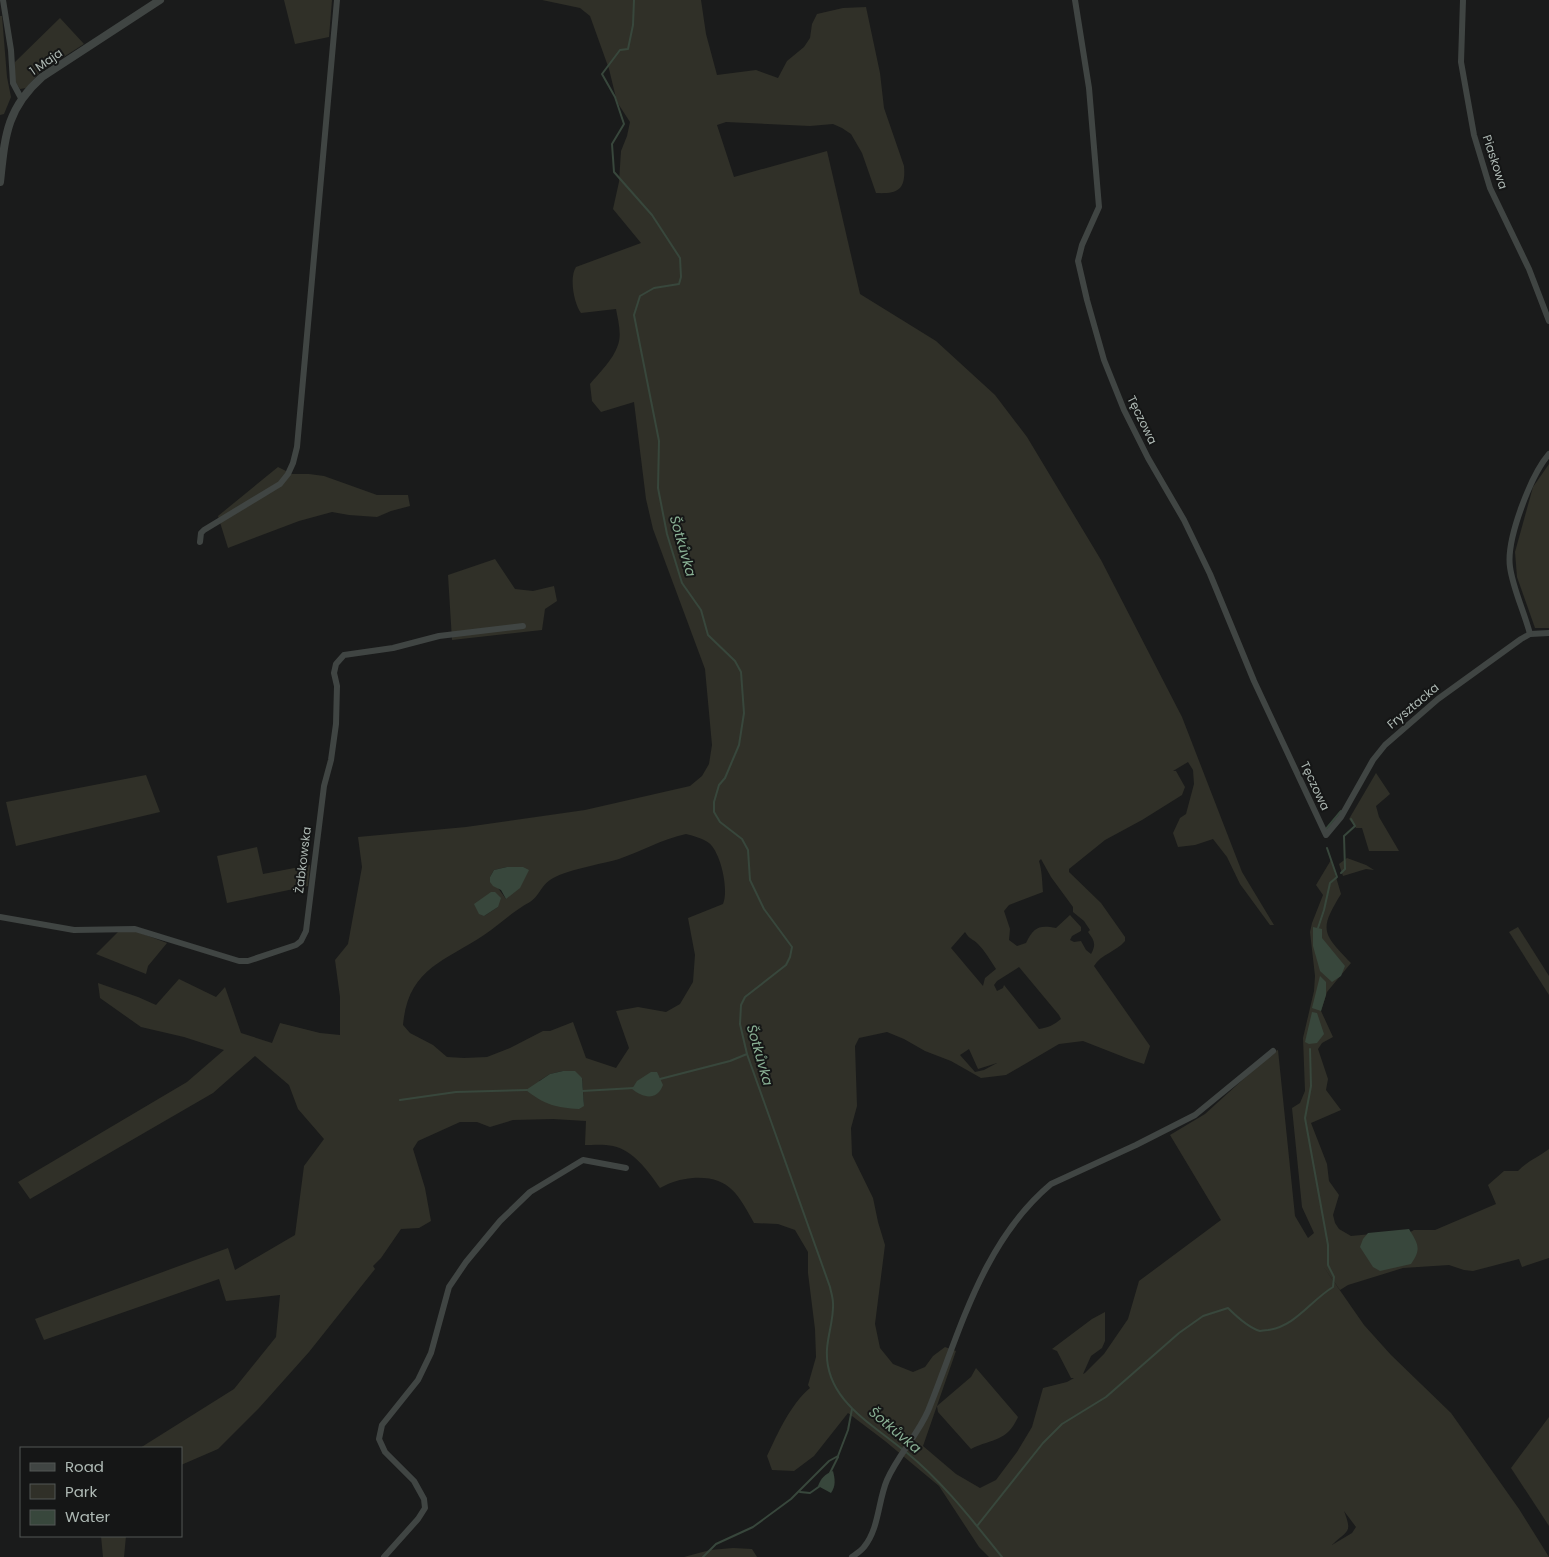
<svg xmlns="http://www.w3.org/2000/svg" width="1549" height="1557" font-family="Poppins,sans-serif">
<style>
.green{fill:#303028;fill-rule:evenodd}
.water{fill:#38473c}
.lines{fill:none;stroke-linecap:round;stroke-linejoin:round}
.stream{stroke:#38473c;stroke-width:2}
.minor{stroke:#404543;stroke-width:6}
.tertiary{stroke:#404543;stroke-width:8}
.labels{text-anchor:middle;stroke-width:4;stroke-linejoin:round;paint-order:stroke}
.street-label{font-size:12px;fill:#aeb9b4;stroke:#151616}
.water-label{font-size:14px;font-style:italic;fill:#89b094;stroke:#151616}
</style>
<rect width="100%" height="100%" fill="#1a1b1b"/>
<g class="green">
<polygon points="284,0 332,0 329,37 295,44"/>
<path d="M 542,0 L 701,0 L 706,34 L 717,75 L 756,70 L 778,78 L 787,61 L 804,47 L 810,38 L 812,24 L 817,14 L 843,8 L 866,7 L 880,73 L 884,108 L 904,166 C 906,190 898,194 876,193 L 862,153 L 851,134 L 842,128 L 833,124 L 810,126 L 726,122 L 717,125 L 734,177 L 827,151 L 860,294 L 936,341 L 995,395 L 1027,437 L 1101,560 L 1182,717 L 1242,872 L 1274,925 L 1270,925 L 1240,884 L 1227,857 L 1213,839 L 1195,845 L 1178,847 L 1173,833 L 1180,818 L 1186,814 L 1194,784 L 1193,770 L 1188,762 L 1173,771 L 1176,771 L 1185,787 L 1182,795 L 1142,820 L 1105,840 L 1069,869 L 1069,872 L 1101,903 L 1125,937 L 1125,941 C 1116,952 1101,954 1094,966 L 1150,1046 L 1144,1064 L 1129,1059 L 1083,1041 L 1059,1044 L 1006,1075 L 981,1078 L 951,1061 L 925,1051 L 904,1039 L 887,1032 L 859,1038 L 855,1046 L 857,1106 L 851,1128 L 852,1155 L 873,1198 L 878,1222 L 885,1245 L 875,1324 L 880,1348 L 893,1364 L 913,1372 L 925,1367 L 933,1356 L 945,1347 L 956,1351 L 923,1446 L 956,1474 L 980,1488 L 996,1480 L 1017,1452 L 1032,1427 L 1043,1388 L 1067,1382 L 1074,1378 L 1071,1378 L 1057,1351 L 1052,1349 L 1092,1319 L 1105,1312 L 1105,1341 L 1102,1348 L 1091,1356 L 1083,1374 L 1085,1373 L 1104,1354 L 1128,1319 L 1139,1281 L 1221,1220 L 1170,1135 L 1205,1114 L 1273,1052 L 1278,1050 L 1295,1216 L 1308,1238 L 1314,1233 L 1302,1207 L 1292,1108 L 1300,1103 L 1305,1091 L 1303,1038 L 1314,991 L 1315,976 L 1310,932 L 1312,923 L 1323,895 L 1316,885 L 1331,860 L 1341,894 C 1319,930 1322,933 1351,963 L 1327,992 L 1321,1011 L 1333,1037 L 1322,1043 L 1318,1049 L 1328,1079 L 1326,1090 L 1341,1110 L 1311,1123 L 1327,1164 L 1329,1181 L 1339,1195 L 1333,1215 L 1335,1223 L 1339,1229 L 1351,1236 L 1382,1233 L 1403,1236 L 1414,1230 L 1435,1230 L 1496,1204 L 1488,1185 L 1504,1171 L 1518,1171 C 1527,1161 1539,1157 1549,1149 L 1549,1258 L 1522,1267 L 1519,1259 L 1473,1271 L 1464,1270 L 1449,1265 L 1403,1268 L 1348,1285 L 1340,1290 L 1323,1266 L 1364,1325 L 1391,1355 L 1451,1413 L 1519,1509 L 1549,1557 L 989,1557 L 979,1547 L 939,1486 L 885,1441 L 848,1413 L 814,1456 L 794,1471 L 772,1470 L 767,1456 C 778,1433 790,1405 810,1388 L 808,1385 L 816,1357 L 815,1329 L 808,1273 L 808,1252 L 795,1230 L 778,1224 L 754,1223 C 738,1194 729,1176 693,1178 C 680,1179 671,1182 660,1188 C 649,1172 633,1150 613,1146 C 604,1144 593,1145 585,1145 L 586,1121 L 553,1119 L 513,1120 L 490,1127 L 477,1122 L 460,1122 L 418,1141 L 413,1149 L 425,1188 L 431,1221 L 419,1228 L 401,1229 L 381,1258 L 373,1266 L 375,1269 L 309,1352 L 259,1408 L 218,1449 L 181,1465 L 181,1448 L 140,1448 L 234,1389 L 276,1337 L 280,1295 L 226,1301 L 219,1279 L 44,1340 L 35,1319 L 228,1248 L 235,1270 L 295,1235 L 304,1166 L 324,1139 L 298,1109 L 289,1085 L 255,1056 L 213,1093 L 30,1199 L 18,1182 L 187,1082 L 224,1050 L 184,1037 L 141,1027 L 100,998 L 98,983 L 138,997 L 156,1005 L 179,979 L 216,997 L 225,987 L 241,1033 L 272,1043 L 280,1023 L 320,1033 L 340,1035 L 340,997 L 335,960 L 348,944 L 362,867 L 358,837 L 466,827 L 585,810 L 690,786 L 702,776 L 709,764 L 712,745 L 705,669 L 653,529 L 646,499 L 634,402 L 601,412 L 592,401 L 590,384 C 599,373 613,360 618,345 C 622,334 618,320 616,309 L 581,313 C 574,304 569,277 576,267 L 641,243 L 613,209 L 619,182 L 621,151 L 627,136 L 630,122 L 617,102 L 609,69 L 590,16 L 580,8 ZM 686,834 C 694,836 702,838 709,843 C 721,853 729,890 723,904 L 688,918 L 695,955 L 693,982 L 680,1004 L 666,1012 L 638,1007 L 616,1011 L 629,1048 L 616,1068 L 586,1058 L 573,1022 L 550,1031 L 543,1031 L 510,1048 L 487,1057 L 464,1058 L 447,1057 L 433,1045 L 410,1033 L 403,1025 C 408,969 443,962 484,935 C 500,924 513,911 530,902 C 538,897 542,885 550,880 C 564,870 602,864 619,859 C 642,851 662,839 686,834 ZM 1041,859 L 1051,877 L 1073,907 L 1073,912 L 1084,921 L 1090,930 L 1088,932 C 1095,941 1096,945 1091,954 L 1086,950 L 1081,941 L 1074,942 L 1070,940 L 1072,936 L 1081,931 L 1081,927 L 1070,915 L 1056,928 C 1039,925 1034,927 1026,943 L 1017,946 L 1009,940 L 1010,929 L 1004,911 L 1009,905 L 1043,892 C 1042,880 1042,871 1039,861 ZM 507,867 L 506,899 L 490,877 L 494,870 ZM 495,893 L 498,907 L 484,916 ZM 965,932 C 970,940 972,938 978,944 C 985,951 990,960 996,969 L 985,978 L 983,986 L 951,948 ZM 1019,967 L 1059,1015 L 1061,1019 C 1054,1025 1047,1028 1039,1029 L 1004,985 L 1003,988 L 997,991 L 994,985 L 997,981 ZM 969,1049 L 978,1069 L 997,1063 L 984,1070 L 975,1072 L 960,1055 ZM 563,1071 L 582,1078 L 584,1106 L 539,1081 L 550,1074 ZM 1344,1511 L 1356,1527 L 1352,1533 L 1332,1545 C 1347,1530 1353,1534 1344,1511 Z"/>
<polygon points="0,16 2,16 7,77 11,97 4,114 0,115"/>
<polygon points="60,18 84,44 40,72 26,88 20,89 15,81 15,62"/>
<polygon points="1549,464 1549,628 1535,628 1517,577 1515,552 1533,487"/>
<polygon points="278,467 292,474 309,474 324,476 377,495 408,495 410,506 391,511 377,517 349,515 332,512 299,521 228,548 218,516"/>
<polygon points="495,559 515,589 533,591 554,586 557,601 545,609 542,630 452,640 448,575"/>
<polygon points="1376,773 1390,794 1376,806 1379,817 1399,851 1369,851 1362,828 1356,828 1349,819"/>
<polygon points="146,775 160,812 16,846 6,802"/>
<polygon points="257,847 263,874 310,865 308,886 227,903 217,856"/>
<polygon points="1347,858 1366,865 1374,870 1366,869 1343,876 1339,864"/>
<polygon points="1518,927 1549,976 1549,995 1509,932"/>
<polygon points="135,931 167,943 148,966 146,974 96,954 118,932"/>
<path d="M 976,1368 L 1018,1417 C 1007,1442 993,1438 971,1449 L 938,1412 L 937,1406 L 971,1377 Z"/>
<polygon points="1549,1417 1549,1526 1511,1468"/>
<polygon points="101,1536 126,1536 124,1557 103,1557"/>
<polygon points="733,1548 752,1549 757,1557 684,1557 710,1550"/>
</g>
<g class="water">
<polygon points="507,867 523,867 529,870 520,888 506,899 501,890 493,886 490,882 490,877 494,870"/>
<polygon points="491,892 495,892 501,898 498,907 484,916 479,914 474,904"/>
<polygon points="1313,927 1322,929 1322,938 1345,966 1341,976 1332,982 1320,971 1313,946"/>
<polygon points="1320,976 1326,982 1326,995 1321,1011 1312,1008"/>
<polygon points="1312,1012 1317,1013 1324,1034 1317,1043 1309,1044 1305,1042"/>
<path d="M 563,1071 L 575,1071 L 582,1078 L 584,1106 L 579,1109 C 557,1108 543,1104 526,1090 L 550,1074 Z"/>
<path d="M 651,1072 L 657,1072 L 663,1085 C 657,1101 643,1098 632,1089 L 637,1081 Z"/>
<path d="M 1409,1229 C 1418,1244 1422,1249 1411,1264 L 1380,1271 L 1373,1267 L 1360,1247 L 1363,1239 L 1368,1233 Z"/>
<path d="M 833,1471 C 835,1479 836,1486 831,1493 L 818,1486 C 821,1478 825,1474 833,1471 Z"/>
</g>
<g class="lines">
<g class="stream">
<path d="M 634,0 L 633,25 L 628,49 L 620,50 L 602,74 L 615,97 L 624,124 L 612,144 L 614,172 L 652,215 L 680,258 L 681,277 L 679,284 L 654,288 L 640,296 L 634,315 L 659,441 L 658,488 L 667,534 L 682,583 L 701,610 L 708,635 L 735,661 L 741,672 L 744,713 L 739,745 L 725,778 L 719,785 L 714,802 L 714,812 L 720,822 L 742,839 L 748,850 L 750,880 L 764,909 L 792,947 L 790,957 L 786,965 L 745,997 L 741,1005 L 740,1024 L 747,1054 L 830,1287 C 831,1292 833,1298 833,1303 C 834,1318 828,1334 827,1349 C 824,1398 869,1422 902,1449"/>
<polyline points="1326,829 1341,811"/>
<polyline points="1341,873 1345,869 1344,836 1355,826 1351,819"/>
<polyline points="1318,928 1324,910 1330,883 1337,877 1327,848"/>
<polyline points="660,1079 730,1061 747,1054"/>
<polyline points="582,1091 634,1088"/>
<polyline points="400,1100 456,1092 527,1090"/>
<path d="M 906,1452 C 943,1482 972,1520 1002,1557"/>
<polyline points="830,1473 838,1457"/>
<polyline points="800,1492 810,1493 820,1486"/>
<path d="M 977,1526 L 1043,1443 L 1062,1424 L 1106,1397 L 1179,1333 L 1203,1316 L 1228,1308 C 1235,1315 1249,1328 1260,1331 C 1260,1331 1267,1330 1268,1330 C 1296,1326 1310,1301 1333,1287 L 1334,1277 L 1328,1265 L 1328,1245 L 1305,1118 L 1311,1086 L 1310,1049"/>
<polyline points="703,1557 716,1544 753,1527 791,1499 829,1461 838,1456 848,1430 852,1409"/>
</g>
<g class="minor">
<polyline points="3,0 11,50 13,83 21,98"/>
<polyline points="1075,0 1089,88 1099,207 1082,245 1078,261 1087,300 1104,360 1124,410 1148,458 1184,520 1210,574 1254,681 1326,835 1341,817 1373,760 1385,745 1438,699 1521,639 1530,634 1549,633"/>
<polyline points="1463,0 1461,62 1474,135 1490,188 1529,269 1549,321"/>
<polyline points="200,542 201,533 204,530 280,484 288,474 293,463 297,447 337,0"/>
<path d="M 1530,634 C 1524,611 1513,589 1510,567 C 1506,539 1531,475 1549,454"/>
<polyline points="0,917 74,930 135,929 239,961 248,961 296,945 301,941 306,931 324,786 331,760 336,724 337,686 334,673 336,664 344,655 393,648 439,636 523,626"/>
<polyline points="384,1557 418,1519 425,1508 424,1499 414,1481 385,1452 379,1439 382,1425 418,1380 431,1353 449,1287 466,1262 500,1221 530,1192 583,1160 626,1168"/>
<path d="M 852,1557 C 856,1554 861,1551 864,1547 C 879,1529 878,1501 887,1480 C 898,1455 917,1436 928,1411 C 960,1332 982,1242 1051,1184 L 1136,1145 L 1195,1115 L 1273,1051"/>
</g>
<path class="tertiary" d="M 0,182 C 5,137 6,109 42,77 L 160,0"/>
</g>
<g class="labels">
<g class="street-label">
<text transform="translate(46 62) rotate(-35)" y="4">1 Maja</text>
<text transform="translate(1495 162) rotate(72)" y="4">Piaskowa</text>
<text transform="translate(1142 420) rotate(64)" y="4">Tęczowa</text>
<text transform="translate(1413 706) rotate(-40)" y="4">Frysztacka</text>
<text transform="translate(1315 786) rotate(65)" y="4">Tęczowa</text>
<text transform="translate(303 860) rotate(-83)" y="4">Żabkowska</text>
</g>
<g class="water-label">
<text transform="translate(683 546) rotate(74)" y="5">Šotkůvka</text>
<text transform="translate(760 1055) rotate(74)" y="5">Šotkůvka</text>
<text transform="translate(895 1430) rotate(40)" y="5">Šotkůvka</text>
</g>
</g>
<rect x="20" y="1447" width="162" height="90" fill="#151616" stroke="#525755"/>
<rect x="30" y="1463" width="25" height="8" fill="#404543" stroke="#525755"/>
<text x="65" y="1472" font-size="15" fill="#aeb9b4">Road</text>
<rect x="30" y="1484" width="25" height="15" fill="#303028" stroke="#525755"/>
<text x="65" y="1497" font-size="15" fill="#aeb9b4">Park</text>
<rect x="30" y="1510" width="25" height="15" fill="#38473c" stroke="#525755"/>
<text x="65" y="1522" font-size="15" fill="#aeb9b4">Water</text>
</svg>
